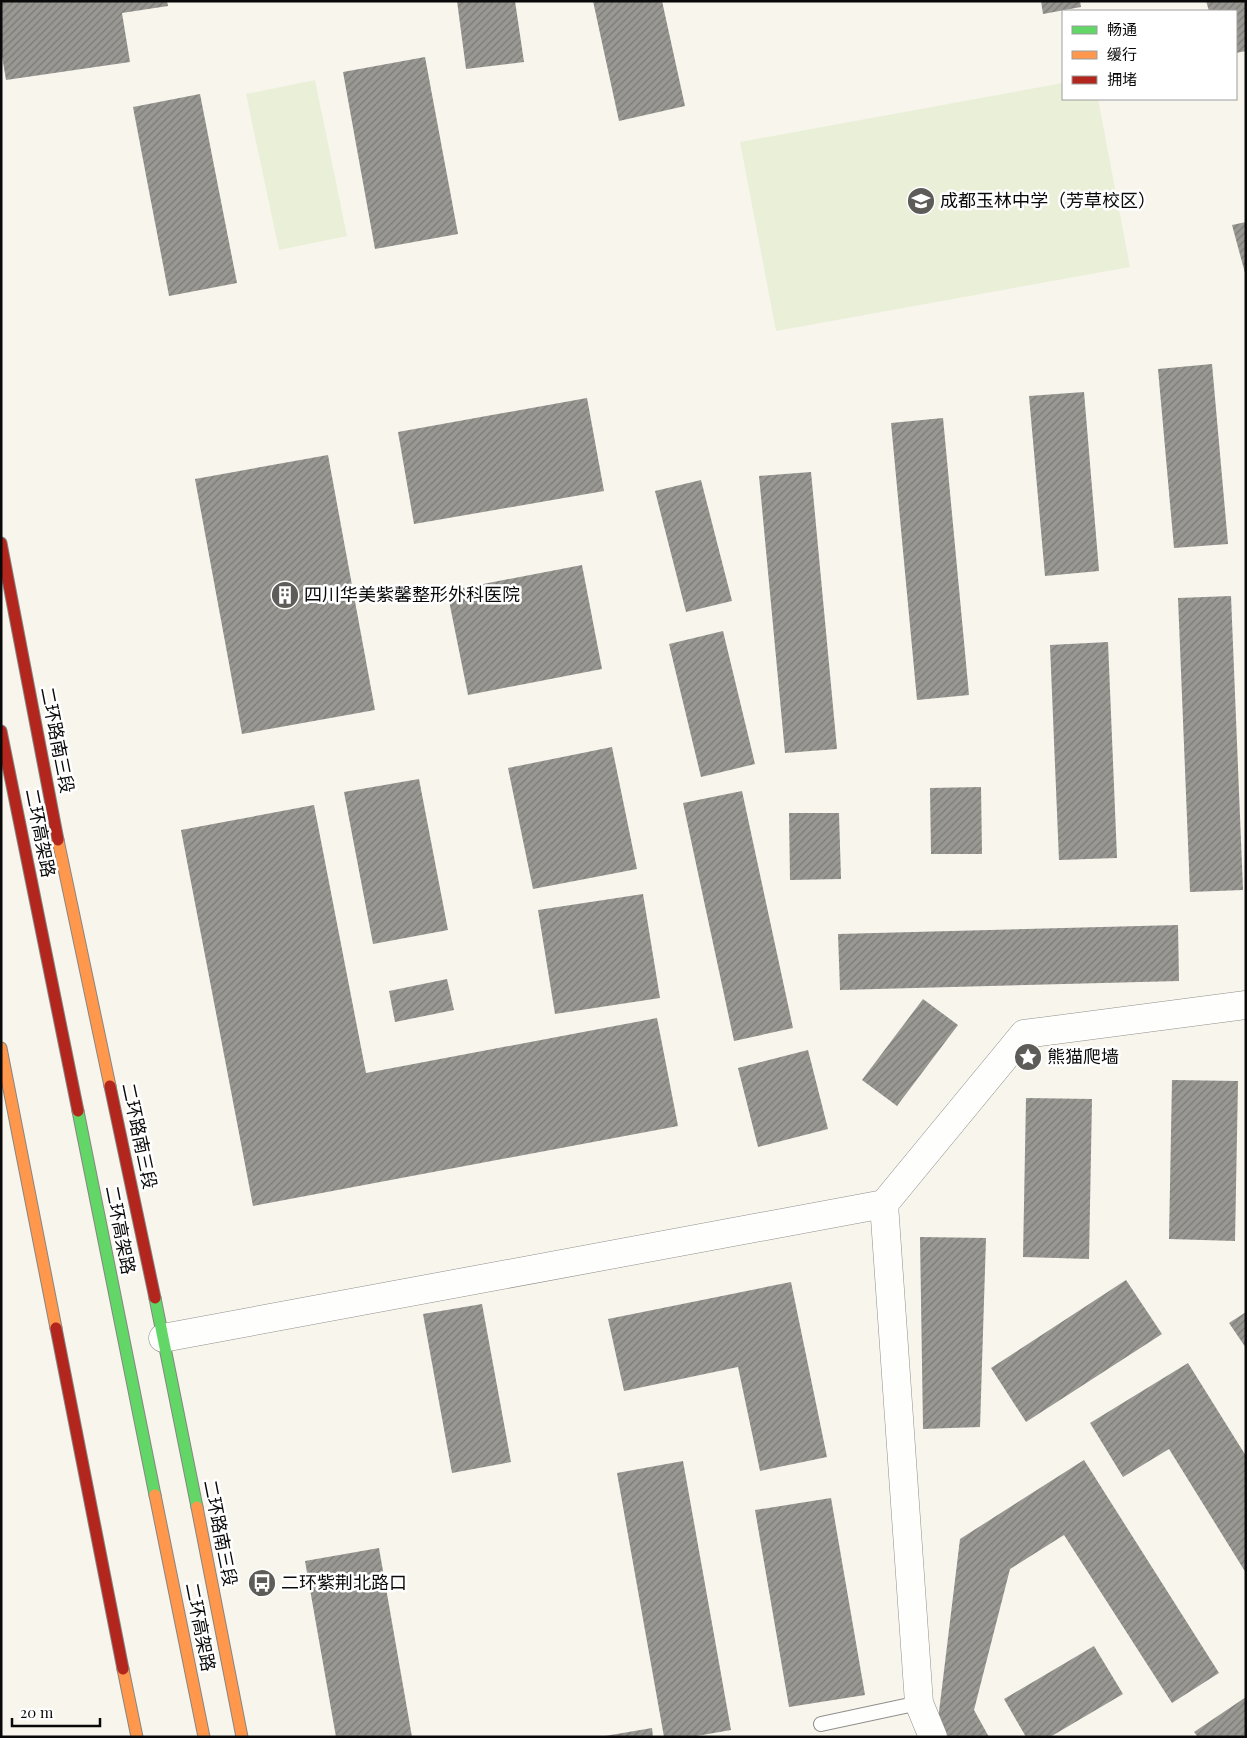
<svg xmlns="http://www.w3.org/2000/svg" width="1247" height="1738" font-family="'Playfair Display','Noto Sans SC',serif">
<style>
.pitch{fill:#eaefd8}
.building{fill:url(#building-hatch)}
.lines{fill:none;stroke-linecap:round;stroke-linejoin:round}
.lane-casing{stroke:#918f8c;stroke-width:16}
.street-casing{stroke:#918f8c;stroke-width:29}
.fast-casing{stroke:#878682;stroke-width:13}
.slow-casing{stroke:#878682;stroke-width:13}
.jam-casing{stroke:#878682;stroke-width:13}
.lane{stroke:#fefefc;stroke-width:14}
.street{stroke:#fefefc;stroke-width:28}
.fast{stroke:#63d668;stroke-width:11}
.slow{stroke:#ff974d;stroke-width:11}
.jam{stroke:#b3261e;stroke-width:11}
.labels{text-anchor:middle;stroke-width:5;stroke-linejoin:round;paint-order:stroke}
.poi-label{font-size:18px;fill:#090909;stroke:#fff;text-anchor:start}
.street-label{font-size:18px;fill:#090909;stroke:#fff}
</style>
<defs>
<pattern id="building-hatch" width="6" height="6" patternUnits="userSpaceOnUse" patternTransform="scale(1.25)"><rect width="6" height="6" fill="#9a9893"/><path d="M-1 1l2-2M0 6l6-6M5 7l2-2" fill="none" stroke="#7c7a76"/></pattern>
</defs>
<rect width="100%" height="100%" fill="#f8f5ed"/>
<g class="pitch">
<polygon points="315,80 347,236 279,250 246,94"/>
<polygon points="1063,83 1063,99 1098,99 1130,267 776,331 740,142"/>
</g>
<g class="building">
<polygon points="1,1 167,1 168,6 122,13 130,62 6,80 1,50"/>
<polygon points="457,1 515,1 524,62 466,69"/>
<polygon points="593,1 662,1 685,106 619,121"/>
<polygon points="1041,1 1080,1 1081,7 1043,14"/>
<polygon points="1206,1 1246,1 1246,51 1236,53 1236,11 1209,11"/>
<polygon points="425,57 458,234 375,249 343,72"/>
<polygon points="200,94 237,283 169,296 133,107"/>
<polygon points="1246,222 1246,272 1245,273 1232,225"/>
<polygon points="1212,364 1228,544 1174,548 1158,369"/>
<polygon points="1084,392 1099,571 1045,576 1029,396"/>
<polygon points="587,398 604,491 414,524 398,432"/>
<polygon points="943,418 969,695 917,700 891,423"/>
<polygon points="328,455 375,710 242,734 195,479"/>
<polygon points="811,472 837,749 785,753 759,476"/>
<polygon points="701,480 732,601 686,612 655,491"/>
<polygon points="582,565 602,669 468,695 447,591"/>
<polygon points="1231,596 1243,890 1190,892 1178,598"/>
<polygon points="723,631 755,764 701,777 669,644"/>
<polygon points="1108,642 1117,858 1059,860 1050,645"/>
<polygon points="612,747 637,869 533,889 508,768"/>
<polygon points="419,779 448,930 373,944 344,792"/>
<polygon points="981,787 982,854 931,854 930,788"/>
<polygon points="742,791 793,1028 734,1041 683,803"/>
<polygon points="314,805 366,1073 657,1018 678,1126 253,1206 181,830"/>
<polygon points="789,813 839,813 841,879 790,880"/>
<polygon points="643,894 660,998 555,1014 538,910"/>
<polygon points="1178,925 1179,981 840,990 838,934"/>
<polygon points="447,979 454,1010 395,1022 389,991"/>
<polygon points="923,999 958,1025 897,1106 862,1080"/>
<polygon points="808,1050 828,1129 758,1147 738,1068"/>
<polygon points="1172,1080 1238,1081 1235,1241 1169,1239"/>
<polygon points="1026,1098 1092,1099 1089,1259 1023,1257"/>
<polygon points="920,1237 986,1238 980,1427 923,1429"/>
<polygon points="1126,1280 1162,1334 1026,1422 991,1368"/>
<polygon points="791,1282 827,1457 760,1471 738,1367 624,1391 608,1319"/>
<polygon points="482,1304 511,1462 452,1473 423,1314"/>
<polygon points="1246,1312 1246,1348 1229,1323"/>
<polygon points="1188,1363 1246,1456 1246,1573 1169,1449 1123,1477 1090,1423"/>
<polygon points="1084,1460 1219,1673 1172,1703 1064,1535 1010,1569 974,1710 989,1737 948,1737 938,1720 960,1539"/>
<polygon points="683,1461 731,1730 691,1737 664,1737 617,1473"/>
<polygon points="831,1498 865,1695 789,1707 755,1510"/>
<polygon points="379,1548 412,1737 336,1737 305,1561"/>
<polygon points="1094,1646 1123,1694 1050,1737 1026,1737 1004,1699"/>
<polygon points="1246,1697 1246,1737 1198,1737 1194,1732"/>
<polygon points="652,1728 653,1737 605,1737 605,1736"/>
</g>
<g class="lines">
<defs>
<polyline id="lane" points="821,1724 919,1703"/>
<g id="street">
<polyline points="884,1204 919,1703 933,1737"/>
<polyline points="163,1338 884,1204 1024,1034 1246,1005"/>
</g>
<g id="fast">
<polyline points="78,1111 155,1495"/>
<polyline points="155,1298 197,1507"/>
</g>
<g id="slow">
<polyline points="58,840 110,1086"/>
<polyline points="1,1048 56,1328"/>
<polyline points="155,1495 204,1737"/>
<polyline points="197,1507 242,1737"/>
<polyline points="123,1669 137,1737"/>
</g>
<g id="jam">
<polyline points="1,543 58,840"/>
<polyline points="1,731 78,1111"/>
<polyline points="110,1086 155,1298"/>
<polyline points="56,1328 123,1669"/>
</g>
</defs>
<use href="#lane" class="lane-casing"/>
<use href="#street" class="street-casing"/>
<use href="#fast" class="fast-casing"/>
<use href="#slow" class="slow-casing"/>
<use href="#jam" class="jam-casing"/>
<use href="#lane" class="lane"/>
<use href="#street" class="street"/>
<use href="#fast" class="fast"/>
<use href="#slow" class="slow"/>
<use href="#jam" class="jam"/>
</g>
<defs>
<symbol id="school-disc" viewBox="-11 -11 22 22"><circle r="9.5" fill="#5d5c59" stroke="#fff"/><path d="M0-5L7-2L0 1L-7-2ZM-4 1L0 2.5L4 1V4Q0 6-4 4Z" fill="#fff"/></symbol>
<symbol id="building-disc" viewBox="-11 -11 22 22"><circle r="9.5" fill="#5d5c59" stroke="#fff"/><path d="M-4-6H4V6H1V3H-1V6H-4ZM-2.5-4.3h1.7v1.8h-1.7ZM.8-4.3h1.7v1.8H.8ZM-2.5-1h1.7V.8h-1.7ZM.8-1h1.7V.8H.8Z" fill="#fff"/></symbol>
<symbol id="sight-disc" viewBox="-11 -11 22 22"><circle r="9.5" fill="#5d5c59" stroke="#fff"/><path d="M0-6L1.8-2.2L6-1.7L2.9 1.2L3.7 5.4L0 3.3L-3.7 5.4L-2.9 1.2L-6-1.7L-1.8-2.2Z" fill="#fff"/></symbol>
<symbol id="bus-disc" viewBox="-11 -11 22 22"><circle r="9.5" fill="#5d5c59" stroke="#fff"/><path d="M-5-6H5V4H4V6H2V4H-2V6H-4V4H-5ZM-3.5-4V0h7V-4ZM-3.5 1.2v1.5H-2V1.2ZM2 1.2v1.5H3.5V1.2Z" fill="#fff"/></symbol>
</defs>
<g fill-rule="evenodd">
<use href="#school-disc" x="905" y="185" width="32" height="32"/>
<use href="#building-disc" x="269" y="579" width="32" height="32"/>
<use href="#sight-disc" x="1012" y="1041" width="32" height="32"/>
<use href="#bus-disc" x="246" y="1567" width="32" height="32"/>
</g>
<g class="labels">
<g class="poi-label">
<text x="940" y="207">成都玉林中学（芳草校区）</text>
<text x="304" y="601">四川华美紫馨整形外科医院</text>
<text x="1047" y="1063">熊猫爬墙</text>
<text x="281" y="1589">二环紫荆北路口</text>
</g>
<g class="street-label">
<text transform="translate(57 740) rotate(79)" y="6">二环路南三段</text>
<text transform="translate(40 833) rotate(79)" y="6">二环高架路</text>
<text transform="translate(139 1136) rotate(78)" y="6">二环路南三段</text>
<text transform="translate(120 1230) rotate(79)" y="6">二环高架路</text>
<text transform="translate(220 1533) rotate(79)" y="6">二环路南三段</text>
<text transform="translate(200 1627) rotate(79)" y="6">二环高架路</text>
</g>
</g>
<rect width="1247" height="1738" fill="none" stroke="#090909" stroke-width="5"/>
<rect x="1062" y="10" width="175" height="90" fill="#ffffff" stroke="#9d9d9d"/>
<rect x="1072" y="26" width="25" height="8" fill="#63d668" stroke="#9d9d9d"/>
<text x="1107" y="35" font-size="15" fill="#090909">畅通</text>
<rect x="1072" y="51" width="25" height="8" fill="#ff974d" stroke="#9d9d9d"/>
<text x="1107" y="60" font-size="15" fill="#090909">缓行</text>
<rect x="1072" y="76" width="25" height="8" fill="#b3261e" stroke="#9d9d9d"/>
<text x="1107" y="85" font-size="15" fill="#090909">拥堵</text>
<path d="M12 1718v8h88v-8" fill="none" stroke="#090909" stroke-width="2.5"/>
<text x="20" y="1718" font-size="15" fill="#090909" stroke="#ffffff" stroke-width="4" paint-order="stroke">20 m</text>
</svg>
